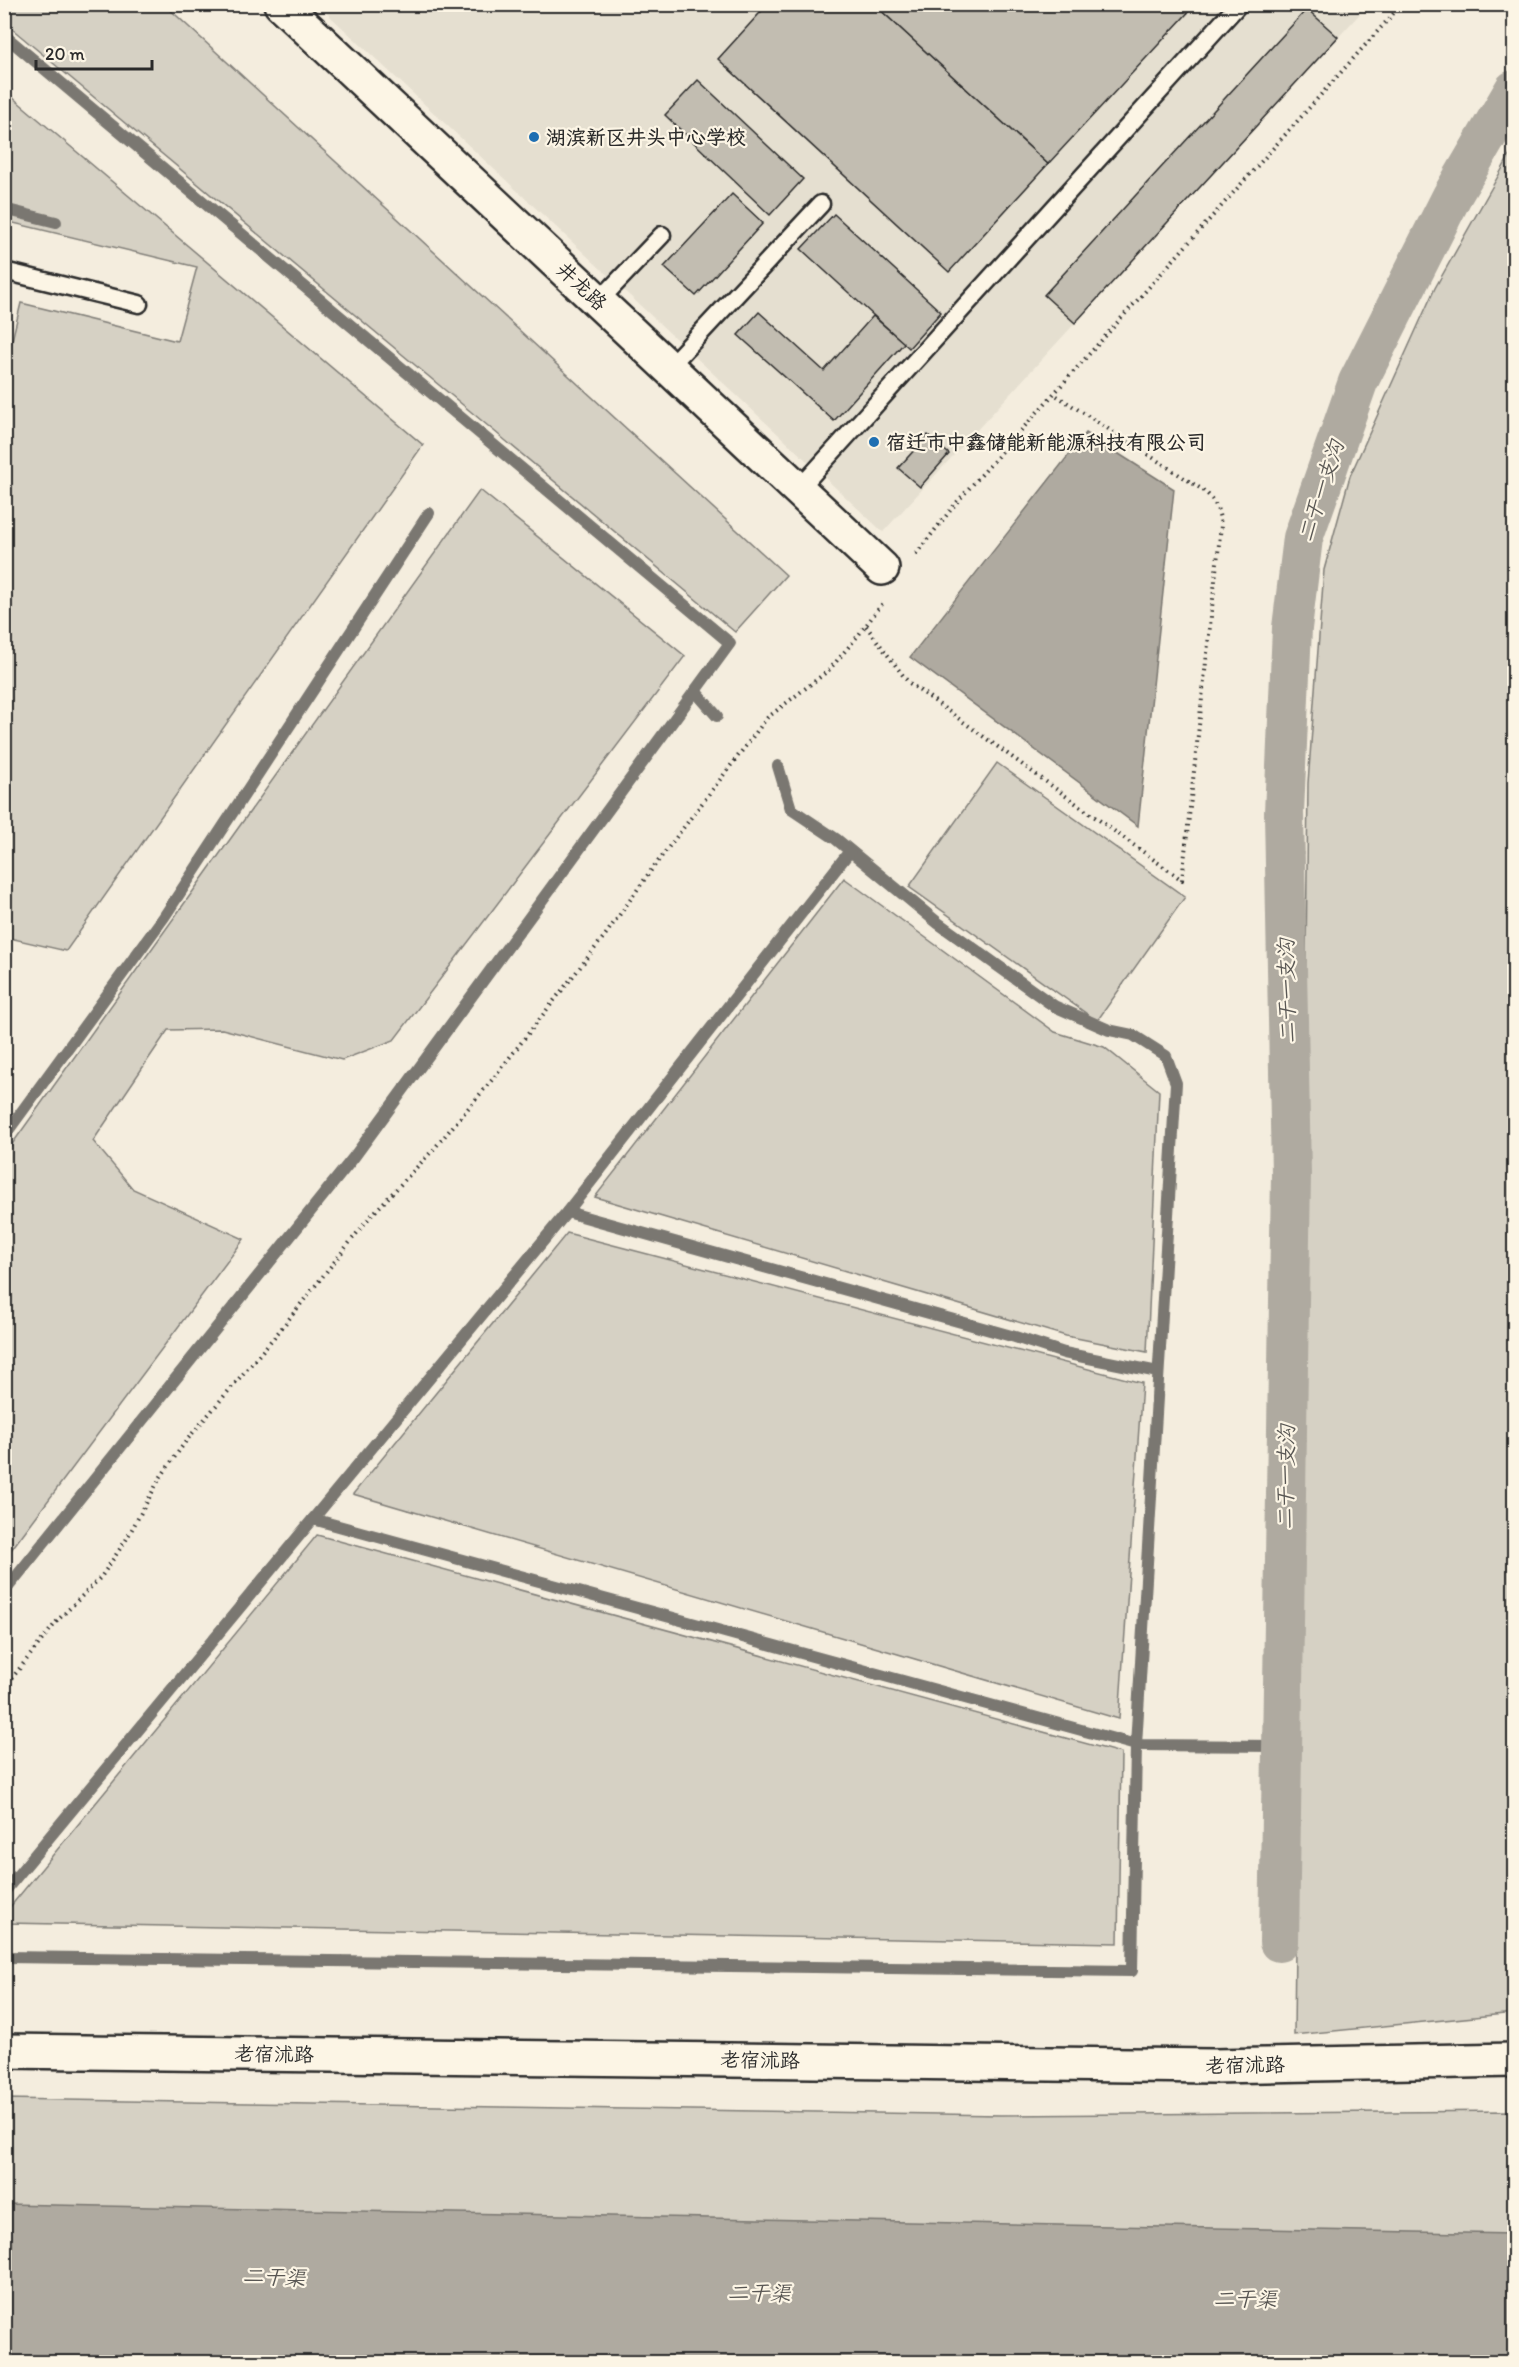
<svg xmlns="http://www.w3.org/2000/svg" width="1519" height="2367" font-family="Itim,'LXGW WenKai TC',sans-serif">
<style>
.built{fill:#e5dfd0}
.green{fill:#d6d1c4;stroke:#807e78;stroke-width:1.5}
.water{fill:#afaaa0;stroke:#7a7771;stroke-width:1.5}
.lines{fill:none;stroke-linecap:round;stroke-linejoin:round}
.stream{stroke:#7a7771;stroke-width:12}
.canal{stroke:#afaaa0;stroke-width:40}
.building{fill:#c2bdb1;stroke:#2b2b2b;stroke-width:1.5}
.lane-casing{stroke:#2b2b2b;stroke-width:21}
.secondary-casing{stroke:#2b2b2b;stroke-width:38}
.path{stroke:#2b2b2b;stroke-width:4;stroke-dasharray:1.5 4.5;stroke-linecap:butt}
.lane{stroke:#fcf5e5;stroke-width:16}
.secondary{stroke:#fcf5e5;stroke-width:33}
.poi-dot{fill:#1f6fb2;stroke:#fcf5e5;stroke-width:2}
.labels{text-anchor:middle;stroke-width:4.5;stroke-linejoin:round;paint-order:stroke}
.poi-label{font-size:20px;font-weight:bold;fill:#2b2b2b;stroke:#fcf5e5;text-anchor:start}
.street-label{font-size:20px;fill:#2b2b2b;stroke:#fcf5e5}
.water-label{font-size:21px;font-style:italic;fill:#595754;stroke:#fcf5e5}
</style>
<rect width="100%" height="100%" fill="#f4edde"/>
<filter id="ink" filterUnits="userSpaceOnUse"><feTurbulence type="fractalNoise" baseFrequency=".0167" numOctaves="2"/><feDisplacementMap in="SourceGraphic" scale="12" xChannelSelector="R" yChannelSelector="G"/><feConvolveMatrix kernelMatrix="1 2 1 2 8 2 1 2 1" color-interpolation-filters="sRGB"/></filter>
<g filter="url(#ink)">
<polygon class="built" points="318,5 1368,5 883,532"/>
<g class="green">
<polygon points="4,5 165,5 786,575 735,632 5,23"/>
<polygon points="5,91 423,445 66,951 5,937 5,369 21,303 177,341 197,267 5,221"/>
<polygon points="1514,148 1514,2013 1294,2035 1308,783 1324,570 1350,476 1435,288"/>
<polygon points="480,490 685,656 394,1040 342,1060 222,1029 168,1030 93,1141 133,1189 244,1239 5,1558 5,1154"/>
<polygon points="997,763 1185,897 1097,1021 909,887"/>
<polygon points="844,878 1055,1032 1104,1047 1159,1091 1147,1352 1066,1336 595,1197"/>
<polygon points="567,1233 1142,1383 1119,1719 353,1494"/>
<polygon points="317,1535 1121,1753 1118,1943 5,1923 5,1913"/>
<polygon points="4,2099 1000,2115 1514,2111 1514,2362 5,2362"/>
</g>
<g class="water">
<polygon points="1086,433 1174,489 1138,826 910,657"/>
<polygon points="5,2204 1514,2234 1514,2362 5,2362"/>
</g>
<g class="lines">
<g class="stream">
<polyline points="4,35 730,643 354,1157 4,1592"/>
<polyline points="4,209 56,222"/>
<polyline points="695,691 717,716"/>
<polyline points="778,766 791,809 836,839 938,923 1054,1006 1109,1030 1133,1035 1166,1056 1176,1083 1136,1745 1282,1746"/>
<polyline points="4,1136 164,917 429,513"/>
<polyline points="567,1212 1015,1337 1064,1353 1158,1372"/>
<polyline points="313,1519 567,1212 850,851"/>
<polyline points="4,1892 313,1519 1136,1745 1132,1971 4,1957"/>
</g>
<polyline class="canal" points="1279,1942 1291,1174 1284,813 1292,628 1303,538 1358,382 1452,196 1514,90"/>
</g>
<g class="building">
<polygon points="768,4 874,4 1048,164 949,272 718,59"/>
<polygon points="874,4 1196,4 1048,164"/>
<polygon points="1307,9 1338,37 1075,323 1044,295"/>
<polygon points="698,80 803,179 770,215 665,115"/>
<polygon points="732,194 763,223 696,296 664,267"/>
<polygon points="834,214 941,312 909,348 801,249"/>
<polygon points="759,312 824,371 873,316 904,343 834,421 738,335"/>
<polygon points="928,435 949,454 920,487 898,468"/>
</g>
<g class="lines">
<defs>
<g id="lane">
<polyline points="4,271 139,304"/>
<polyline points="598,302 662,235"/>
<polyline points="668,368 821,204"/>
<polyline points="798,490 1239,4"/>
</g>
<g id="secondary">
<polyline points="281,4 882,568"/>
<polyline points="4,2051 1213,2066 1514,2060"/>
</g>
</defs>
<use href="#lane" class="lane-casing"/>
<use href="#secondary" class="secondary-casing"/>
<g class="path">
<polyline points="916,554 957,502 1402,4"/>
<path d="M 866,626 L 908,682 L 1182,880 L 1221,526 C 1219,510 1216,501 1203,490 L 1054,394"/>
<polyline points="4,1688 58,1620 101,1577 126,1540 160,1478 186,1441 281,1329 369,1218 433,1150 492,1080 606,934 652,869 767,718 829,670 857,637 883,603"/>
<polyline points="1510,2024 1514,1984"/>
</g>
<use href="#lane" class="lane"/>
<use href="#secondary" class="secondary"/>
</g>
</g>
<g class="poi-dot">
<circle cx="534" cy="137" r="6"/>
<circle cx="874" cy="442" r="6"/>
</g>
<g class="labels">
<g class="poi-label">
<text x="546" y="144">湖滨新区井头中心学校</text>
<text x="886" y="449">宿迁市中鑫储能新能源科技有限公司</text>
</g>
<g class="street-label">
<text transform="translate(582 286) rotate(43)" y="7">井龙路</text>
<text transform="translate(274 2054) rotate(1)" y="7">老宿沭路</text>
<text transform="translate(760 2060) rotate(1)" y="7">老宿沭路</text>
<text transform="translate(1245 2065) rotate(-1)" y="7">老宿沭路</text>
</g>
<g class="water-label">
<text transform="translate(1321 491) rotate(-72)" y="7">二干一支沟</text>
<text transform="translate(1287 991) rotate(-91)" y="7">二干一支沟</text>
<text transform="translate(1286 1477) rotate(-89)" y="7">二干一支沟</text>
<text transform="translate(274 2277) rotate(3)" y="7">二干渠</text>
<text transform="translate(759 2293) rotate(1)" y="7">二干渠</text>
<text transform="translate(1245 2299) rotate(1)" y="7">二干渠</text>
</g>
</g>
<rect width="1519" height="2367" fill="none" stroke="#fcf5e5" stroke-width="24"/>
<rect x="12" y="12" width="1495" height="2343" fill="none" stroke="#2b2b2b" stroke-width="2" filter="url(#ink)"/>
<path d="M36 60v9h116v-9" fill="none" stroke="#2b2b2b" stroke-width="3"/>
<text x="45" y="60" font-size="18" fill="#2b2b2b" stroke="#fcf5e5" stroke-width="4.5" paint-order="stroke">20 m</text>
</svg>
